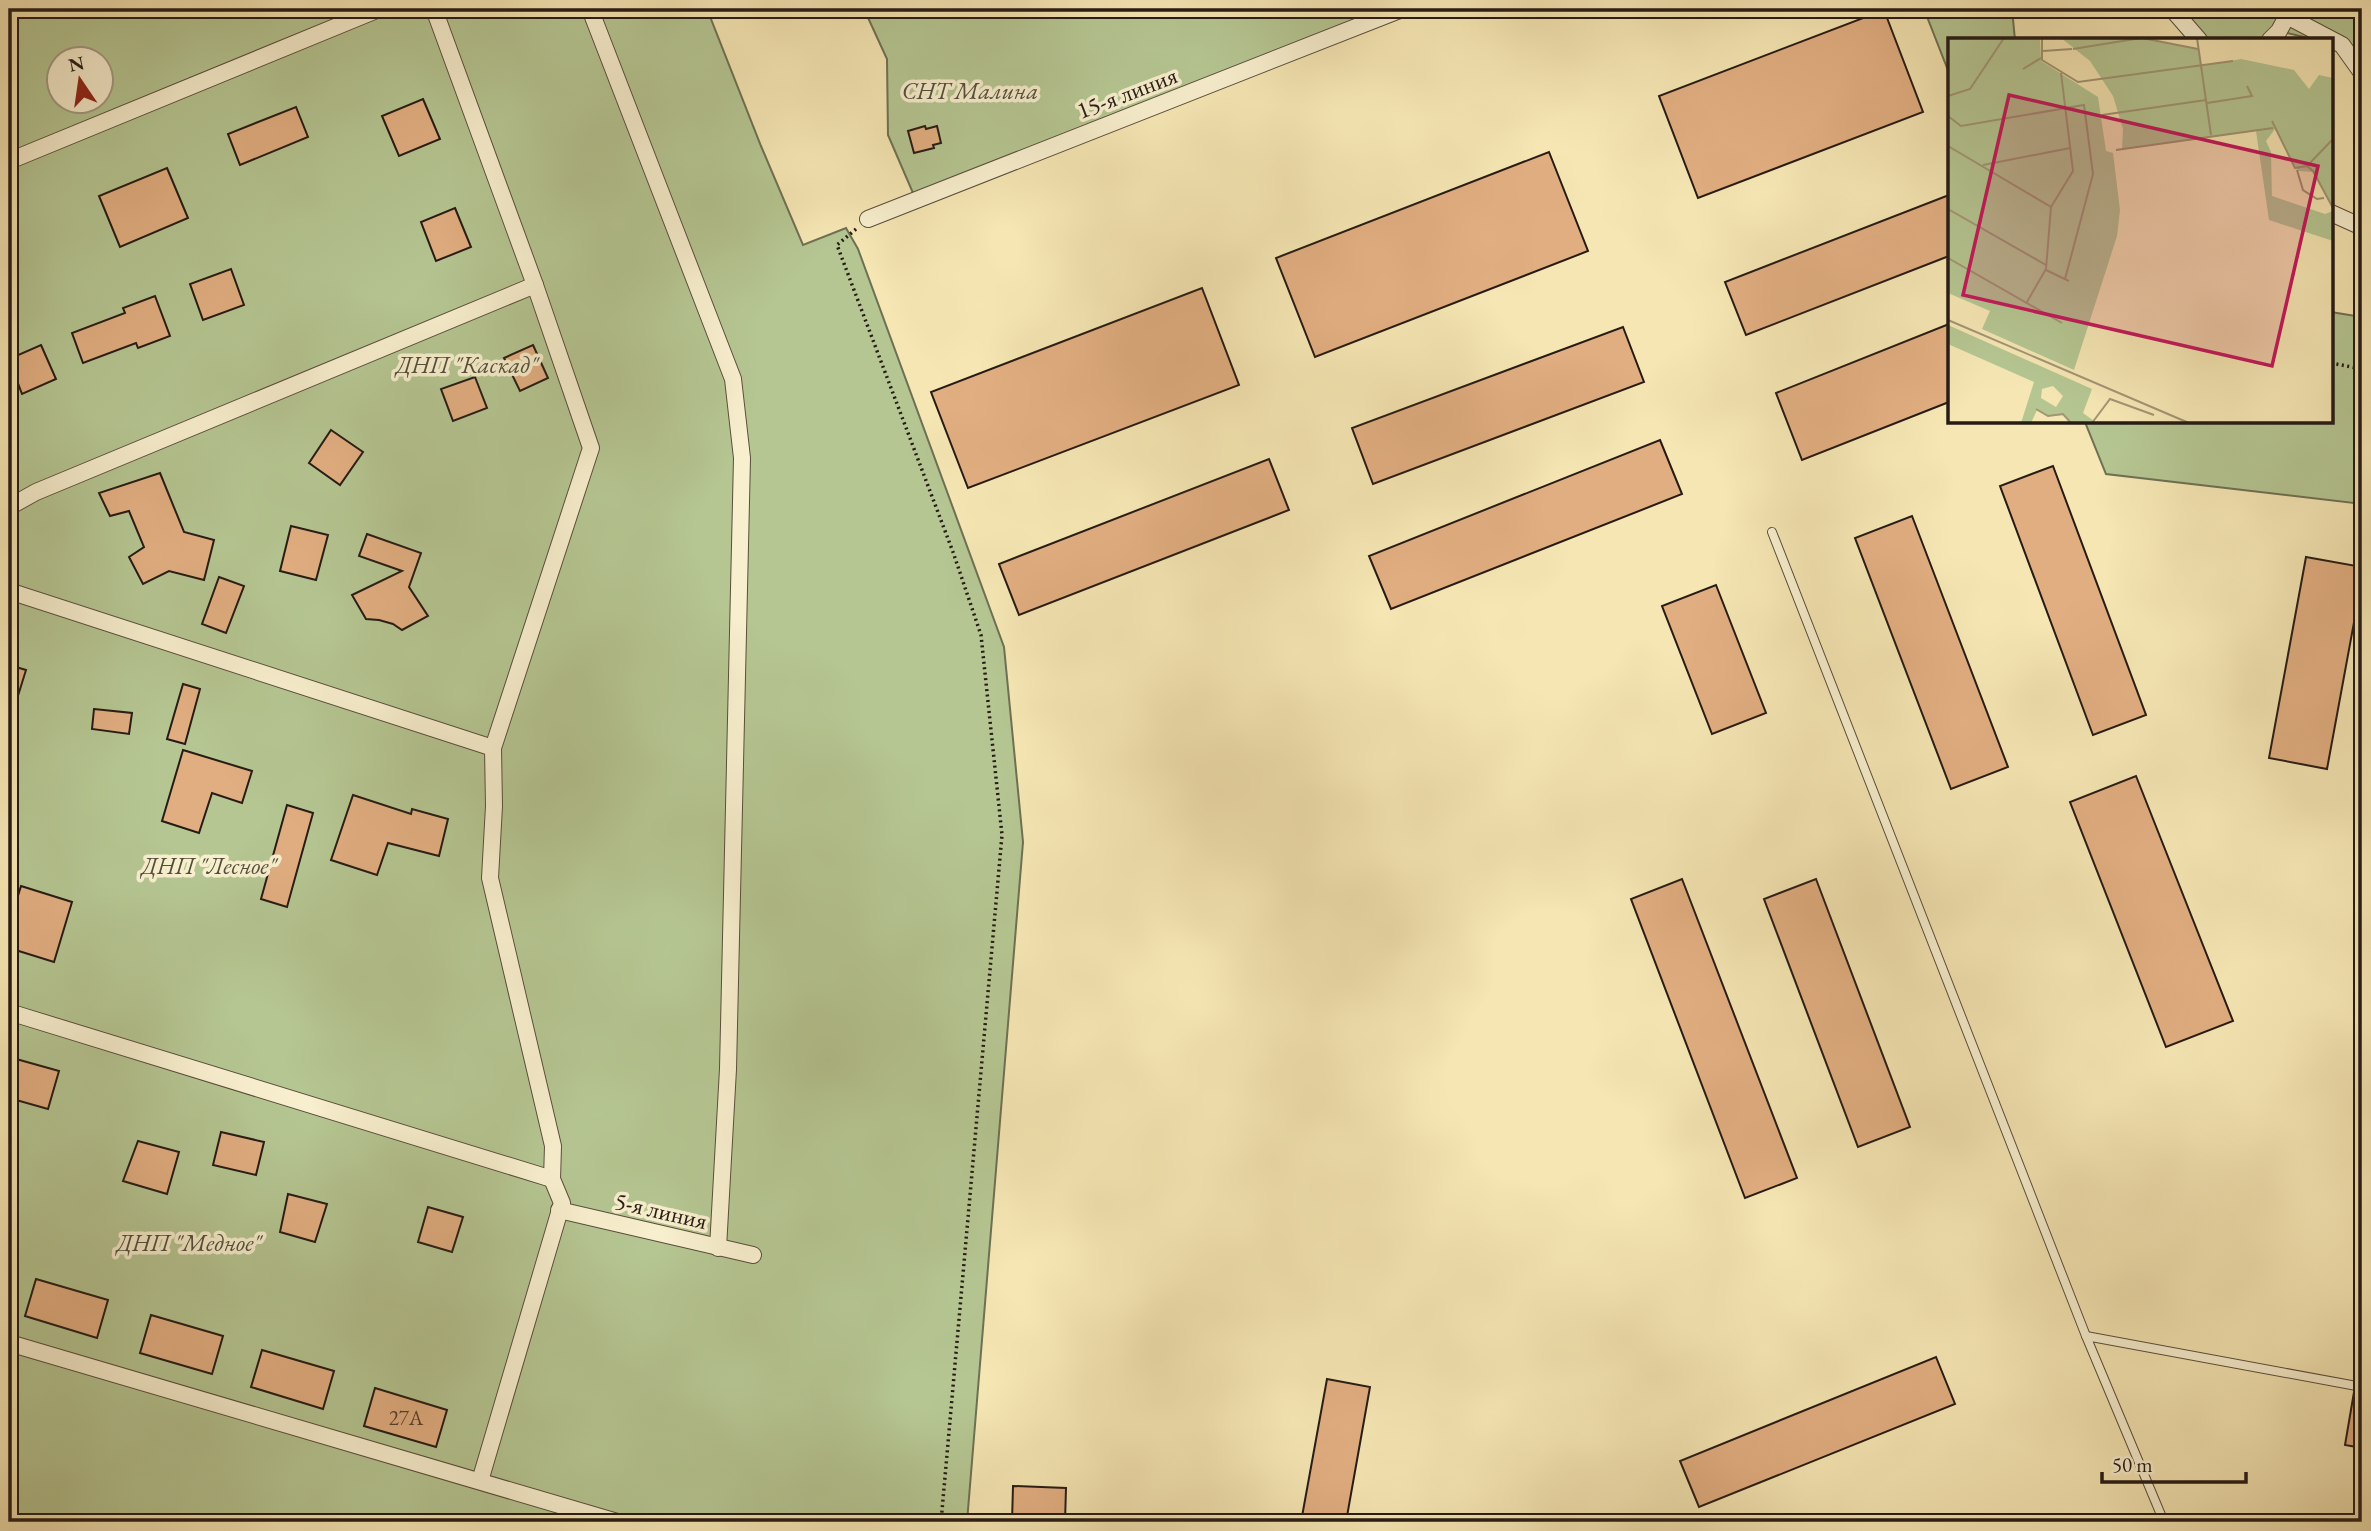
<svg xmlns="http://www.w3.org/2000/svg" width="2371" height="1531" font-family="'EB Garamond',serif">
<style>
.green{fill:#b5c692;stroke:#6e7054;stroke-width:2;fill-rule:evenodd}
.building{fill:#e1ae81;stroke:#261b15;stroke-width:2}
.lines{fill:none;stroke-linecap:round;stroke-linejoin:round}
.service-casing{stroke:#5a4e3c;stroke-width:10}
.minor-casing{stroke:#5a4e3c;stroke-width:18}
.path{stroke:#261b15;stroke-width:3.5;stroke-dasharray:2 3.5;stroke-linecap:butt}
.service{stroke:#f8efce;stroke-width:8}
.minor{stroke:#f8efce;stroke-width:16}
.labels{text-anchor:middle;stroke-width:7;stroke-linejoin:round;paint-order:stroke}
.number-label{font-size:21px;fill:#554030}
.park-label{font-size:24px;font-style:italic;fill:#514e3a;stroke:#f8efce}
.street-label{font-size:24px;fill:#261b15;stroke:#f8efce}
.inset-road{fill:none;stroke:#a29574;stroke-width:2}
.view{fill:#c2185b;fill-opacity:0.15;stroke:#c2185b;stroke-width:3.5}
.inset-edge{fill:none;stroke:#261b15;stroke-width:3.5}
</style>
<rect width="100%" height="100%" fill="#f5e6b3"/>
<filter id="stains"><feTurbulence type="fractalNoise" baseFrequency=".00286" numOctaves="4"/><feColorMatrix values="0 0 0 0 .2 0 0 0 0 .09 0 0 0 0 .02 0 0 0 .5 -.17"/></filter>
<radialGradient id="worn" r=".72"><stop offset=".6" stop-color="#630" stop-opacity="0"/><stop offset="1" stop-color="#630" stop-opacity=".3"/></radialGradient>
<g class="green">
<path d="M 9,9 L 707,9 L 761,146 L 803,245 L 846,228 L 858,249 L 1004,647 L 1023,842 L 967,1522 L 9,1522 ZM 60,60 L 102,60 L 102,102 L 60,102 Z"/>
<polygon points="864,9 1402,9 916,200 888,135 887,59"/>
<polygon points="1924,9 2012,9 2015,40 1949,40 1949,73"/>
<polygon points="2172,9 2362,9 2362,73 2342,46 2279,31 2270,40 2199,40"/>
<polygon points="2331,312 2362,317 2362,504 2106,474 2085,422 2331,422"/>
</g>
<g class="building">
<polygon points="1884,10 1923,112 1698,198 1659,96"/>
<polygon points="423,99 440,139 399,156 382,116"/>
<polygon points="296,107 308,137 240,165 228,134"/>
<polygon points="925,126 926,129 937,126 941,143 933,145 934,148 914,153 908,131"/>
<polygon points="1549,152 1588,251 1315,357 1276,258"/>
<polygon points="167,168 188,218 120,247 99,196"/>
<polygon points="1949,195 1949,256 1746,335 1725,282"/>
<polygon points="455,208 471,247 436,261 421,222"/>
<polygon points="231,269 244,305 203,320 190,284"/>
<polygon points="1202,288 1239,385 968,488 931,392"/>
<polygon points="155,296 170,336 138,348 136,343 83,363 72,333 125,313 123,308"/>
<polygon points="1949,324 1949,402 1802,460 1776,393"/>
<polygon points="1623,327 1644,382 1373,484 1352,428"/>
<polygon points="41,345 56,379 22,394 9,359"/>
<polygon points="533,345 548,378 520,391 504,358"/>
<polygon points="475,377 487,408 453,421 441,389"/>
<polygon points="331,430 363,452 340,485 309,463"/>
<polygon points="1660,440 1682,494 1391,609 1369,556"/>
<polygon points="1269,459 1289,510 1019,615 999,564"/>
<polygon points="2053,466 2146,715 2093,735 2000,486"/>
<polygon points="160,473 184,532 214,540 204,580 169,571 143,584 129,557 144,547 129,511 110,516 99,493"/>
<polygon points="1912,516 2008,767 1951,789 1855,538"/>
<polygon points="291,526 328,535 316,580 280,571"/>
<polygon points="367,534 421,553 409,587 428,616 402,630 393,624 379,620 366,619 352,595 402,571 359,556"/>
<polygon points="2306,557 2362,567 2362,579 2327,769 2269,758"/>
<polygon points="219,577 244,586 226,633 202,624"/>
<polygon points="1716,585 1766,713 1712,734 1662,606"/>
<polygon points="9,665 26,670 12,715 9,714"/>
<polygon points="183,684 200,689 185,744 167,739"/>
<polygon points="94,709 132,713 129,734 92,729"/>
<polygon points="183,750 252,771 242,803 212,793 199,833 162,821"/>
<polygon points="2136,776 2233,1021 2166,1047 2070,802"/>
<polygon points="353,795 411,814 412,809 448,819 439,856 388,843 377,875 331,860"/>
<polygon points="287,805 313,813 287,907 261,899"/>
<polygon points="1682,879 1797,1178 1745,1198 1631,899"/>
<polygon points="1816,879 1910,1127 1858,1147 1764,899"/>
<polygon points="21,886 72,902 54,962 9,948 9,925"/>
<polygon points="9,1057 59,1071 48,1109 9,1098"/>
<polygon points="221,1132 264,1142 256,1175 213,1165"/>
<polygon points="138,1141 179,1152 167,1194 123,1181"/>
<polygon points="288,1194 327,1204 315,1242 280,1232"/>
<polygon points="428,1207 463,1217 452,1252 418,1242"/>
<polygon points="36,1279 108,1300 97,1338 25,1316"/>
<polygon points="151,1315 223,1336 212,1374 140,1353"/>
<polygon points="262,1350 334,1371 323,1409 251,1387"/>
<polygon points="1936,1357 1955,1404 1699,1507 1680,1461"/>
<polygon points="1327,1379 1370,1387 1346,1522 1301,1522"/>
<polygon points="375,1388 447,1410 436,1447 364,1426"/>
<polygon points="2354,1392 2362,1393 2362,1448 2345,1445"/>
<polygon points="1013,1486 1066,1488 1065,1522 1012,1522"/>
</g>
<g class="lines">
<defs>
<g id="service">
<polyline points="1772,532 2086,1336"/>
<polyline points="2164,1522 2086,1336 2362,1387"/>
</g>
<g id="minor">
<polyline points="434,9 535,285 591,448 493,748"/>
<polyline points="590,9 733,379 742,458 728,1069 718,1248"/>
<polyline points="2172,9 2199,40"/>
<polyline points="2270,40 2279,31 2287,16 2342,45 2362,73"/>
<polyline points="9,161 379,9"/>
<polyline points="2331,213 2362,227"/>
<polyline points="868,219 1402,9"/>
<polyline points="9,507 36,492 535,285"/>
<polyline points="9,591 493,748 494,806 490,878 553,1146 552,1179 562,1203 480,1481"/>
<polyline points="9,1012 552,1179"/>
<polyline points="559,1210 753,1255"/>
<polyline points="9,1343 617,1522"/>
</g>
</defs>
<use href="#service" class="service-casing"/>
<use href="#minor" class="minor-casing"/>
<g class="path">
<polyline points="697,9 701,19"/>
<polyline points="856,229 837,245 953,552 981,635 1002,835 941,1522"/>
<polyline points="2331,363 2362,369"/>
</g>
<use href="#service" class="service"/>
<use href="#minor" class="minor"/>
</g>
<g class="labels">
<g class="number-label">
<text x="406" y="1425">27А</text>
</g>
<g class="park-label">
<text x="970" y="99">СНТ Малина</text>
<text x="467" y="373">ДНП "Каскад"</text>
<text x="209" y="874">ДНП "Лесное"</text>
<text x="189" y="1251">ДНП "Медное"</text>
</g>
<g class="street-label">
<text transform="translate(1127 93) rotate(-21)" y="8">15-я линия</text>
<text transform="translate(661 1211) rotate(13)" y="8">5-я линия</text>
</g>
</g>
<g transform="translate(1948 38)">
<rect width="385" height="385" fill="#f5e6b3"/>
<path d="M 2,0 L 92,0 L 93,23 L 150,59 L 158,113 L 165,115 L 172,172 L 169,198 L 126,332 L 34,291 L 42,273 L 0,255 ZM 113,0 L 194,0 L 250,11 L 253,28 L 293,21 L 346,32 L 361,51 L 371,37 L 385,40 L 385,170 L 365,134 L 350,133 L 327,91 L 318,103 L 323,114 L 324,158 L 377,176 L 385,173 L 385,203 L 321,182 L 308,93 L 174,111 L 175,91 L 165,58 L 142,23 ZM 0,287 L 144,351 L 135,375 L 146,383 L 123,385 L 117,377 L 100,378 L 89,372 L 83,385 L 73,385 L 86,344 L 0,306 ZM 105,348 L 115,358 L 108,369 L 93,360 L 94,351 Z" fill="#b5c692" fill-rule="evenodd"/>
<path class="inset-road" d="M 94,0 L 94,22 L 130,44 L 285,23M 194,0 L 250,11M 249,0 L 263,97M 125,11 L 193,0M 95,13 L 124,11M 75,31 L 93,20M 0,58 L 22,51 L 56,0M 259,65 L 304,58 L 299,48M 154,77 L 258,62M 0,78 L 13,88 L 136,67 L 145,136 L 117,241M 324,83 L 347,130 L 359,128 L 365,133 L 385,170M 0,108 L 103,169 L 98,231 L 79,264M 168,112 L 325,90M 35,127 L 122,110M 359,128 L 385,101M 349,132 L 355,152 L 369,161 L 376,160M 103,169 L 125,133 L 113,35M 0,171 L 98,227M 0,220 L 114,285M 98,232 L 121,243M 0,282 L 241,385M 88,371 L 100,378 L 115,376 L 123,385M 144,385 L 162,361 L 206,377"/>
<path class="view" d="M 61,57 L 370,128 L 324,328 L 15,257 Z"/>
<rect width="385" height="385" class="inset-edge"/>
</g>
<rect width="2371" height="1531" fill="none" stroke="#f5e6b3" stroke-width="35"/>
<rect x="10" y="10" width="2350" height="1510" fill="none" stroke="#261b15" stroke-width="3.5"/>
<rect x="18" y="18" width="2336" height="1496" fill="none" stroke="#261b15" stroke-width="2"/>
<g transform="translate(80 80) rotate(347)"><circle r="33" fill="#f8efce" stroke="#a49a84" stroke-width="2"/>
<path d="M0-5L12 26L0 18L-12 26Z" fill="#8f2418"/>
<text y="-10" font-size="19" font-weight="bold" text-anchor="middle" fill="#261b15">N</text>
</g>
<path d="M2102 1472v10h144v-10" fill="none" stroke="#261b15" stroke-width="3.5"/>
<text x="2112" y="1472" font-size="21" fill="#261b15" stroke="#f8efce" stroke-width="5" paint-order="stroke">50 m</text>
<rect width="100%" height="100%" filter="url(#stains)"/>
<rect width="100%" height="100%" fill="url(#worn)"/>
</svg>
